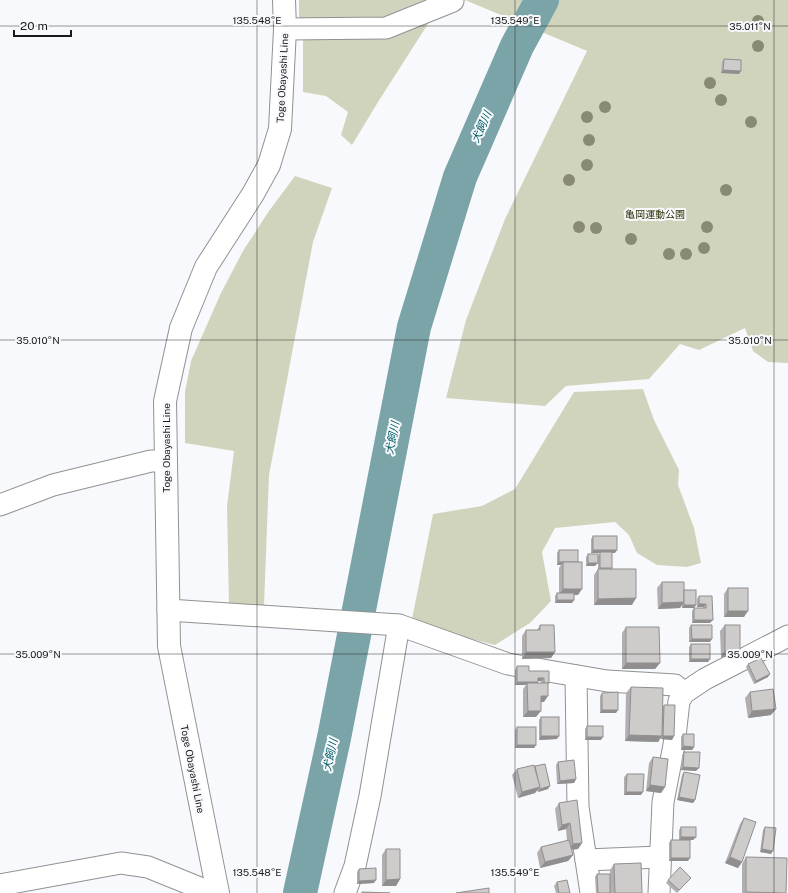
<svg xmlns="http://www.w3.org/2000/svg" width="788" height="893" font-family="'Public Sans','Noto Sans JP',sans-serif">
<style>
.green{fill:#d1d4bc}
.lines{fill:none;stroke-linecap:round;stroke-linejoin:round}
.river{stroke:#7ba4a9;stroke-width:34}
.street-casing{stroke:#909193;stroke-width:23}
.secondary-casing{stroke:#909193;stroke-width:24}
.street{stroke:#fff;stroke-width:21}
.secondary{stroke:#fff;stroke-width:22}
.tree{fill:#888a74}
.wall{fill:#b1afaf;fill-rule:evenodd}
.shaded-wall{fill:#908e8e}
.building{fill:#cecbcb;stroke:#908e8e}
.ticks{fill:none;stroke:#1a1a1b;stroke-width:1;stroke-opacity:0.45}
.labels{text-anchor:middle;stroke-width:4;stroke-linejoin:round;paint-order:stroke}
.street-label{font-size:10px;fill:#1a1a1b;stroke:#f8f9fc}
.park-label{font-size:10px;fill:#2c2f05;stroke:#f8f9fc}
.water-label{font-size:11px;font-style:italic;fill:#015d66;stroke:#f8f9fc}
.ticks-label{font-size:10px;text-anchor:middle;fill:#1a1a1b;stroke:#f8f9fc;stroke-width:4;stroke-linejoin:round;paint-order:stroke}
</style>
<rect width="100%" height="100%" fill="#f8f9fc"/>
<g class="green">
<polygon points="299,0 432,0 384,22 299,20"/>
<polygon points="465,0 788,0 788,363 768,362 753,351 745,328 699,350 680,344 649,379 566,386 545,406 446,398 466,320 505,219 587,51"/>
<polygon points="433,16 378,102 352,145 341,135 348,112 326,96 303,92 303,35"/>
<polygon points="295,176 332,188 313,242 269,475 264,606 229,605 227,506 234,451 185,443 185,392 191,361 221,293 243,251 269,211"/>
<polygon points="643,389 654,420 679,470 678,485 694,528 701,563 687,567 657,565 637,553 629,535 615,522 555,528 542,552 551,601 530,623 495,645 411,624 433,514 482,506 515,489 574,392"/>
</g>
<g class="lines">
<polyline class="river" points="300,893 334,738 414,327 460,177 517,46 542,0"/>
<defs>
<g id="street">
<polyline points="285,29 386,28 453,1"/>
<polyline points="0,505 53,485 151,461 165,461"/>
<polyline points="168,610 399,625 508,664 607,681 675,685 684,693"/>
<polyline points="576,676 578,807 591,893"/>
<polyline points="586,860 660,857"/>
<polyline points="0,885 121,863 148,867 207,891 217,892"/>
<polyline points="345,893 355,866 370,796 399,625"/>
<polyline points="659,893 663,802 674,745 679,701 684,693 705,679 788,636"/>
</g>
<polyline id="secondary" points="218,893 169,646 165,401 181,328 206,267 253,194 269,165 280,129 285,29 284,0"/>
</defs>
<use href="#street" class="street-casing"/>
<use href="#secondary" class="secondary-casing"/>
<use href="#street" class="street"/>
<use href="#secondary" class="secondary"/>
</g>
<g class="tree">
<circle cx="758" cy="21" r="6"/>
<circle cx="758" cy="46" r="6"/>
<circle cx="710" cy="83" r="6"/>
<circle cx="721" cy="100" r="6"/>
<circle cx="605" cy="107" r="6"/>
<circle cx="587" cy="117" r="6"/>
<circle cx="751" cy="122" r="6"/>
<circle cx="589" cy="140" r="6"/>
<circle cx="587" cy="165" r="6"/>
<circle cx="569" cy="180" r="6"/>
<circle cx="726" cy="190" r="6"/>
<circle cx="579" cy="227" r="6"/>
<circle cx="707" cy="227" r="6"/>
<circle cx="596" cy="228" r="6"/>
<circle cx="631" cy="239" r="6"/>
<circle cx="704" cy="248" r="6"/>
<circle cx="669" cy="254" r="6"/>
<circle cx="686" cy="254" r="6"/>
</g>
<g class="wall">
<polygon points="724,59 741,71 739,74 721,73 722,62"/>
<polygon points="593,536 615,553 612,553 612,568 632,605 594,605 594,575 598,569 598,556 600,553 591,553 591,539"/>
<polygon points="559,550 578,595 574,595 572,603 555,603 555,596 557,593 559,593 559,568 561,565 557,565 557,553"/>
<polygon points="588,554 595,566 586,566 586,557"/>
<polygon points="662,582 684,590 694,608 682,608 682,605 680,608 658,609 657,588"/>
<polygon points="728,588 744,617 724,617 724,594"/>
<polygon points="699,596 712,596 710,623 692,623 692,611 694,608 703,608 703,607 697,607 697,599"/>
<polygon points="540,625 555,652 551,658 522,659 522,636 526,630 537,630"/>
<polygon points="691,625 710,642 689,642 689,628"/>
<polygon points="725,625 740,651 736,657 721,657 720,631"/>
<polygon points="626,627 660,663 655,669 622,669 622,633"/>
<polygon points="691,644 708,662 689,662 689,647"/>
<polygon points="748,664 768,677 754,684 746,667"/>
<path d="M 517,666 L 529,671 L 549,671 L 549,683 L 548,685 L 544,702 L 541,702 L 536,717 L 523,717 L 523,689 L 526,685 L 515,685 L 515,670 ZM 538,681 L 541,681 L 541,683 L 538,683 Z"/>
<polygon points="631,687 663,707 664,705 674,736 672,740 661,739 661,737 658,742 625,741 626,693"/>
<polygon points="750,692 771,715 748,718 745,698"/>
<polygon points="602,693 616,713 600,713 600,696"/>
<polygon points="541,717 557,739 539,740 539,720"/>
<polygon points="587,726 601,740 585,740 585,729"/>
<polygon points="517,727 536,745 534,748 515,748 515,730"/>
<polygon points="683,734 694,747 692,750 681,750 681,737"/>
<polygon points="684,752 696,771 681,770 682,755"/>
<polygon points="653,757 665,787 661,793 646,791 649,763"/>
<polygon points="558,762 576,779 574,783 557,784 556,765"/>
<polygon points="535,766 548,789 538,792 537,790 535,793 518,798 512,775 517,769"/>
<polygon points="684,772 695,800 693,803 677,800 682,775"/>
<polygon points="627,774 641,795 624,795 624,777"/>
<polygon points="559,803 582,843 578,849 571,850 573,855 568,861 540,868 537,853 541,847 567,841 566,829 558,831 555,809"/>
<polygon points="744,818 742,862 738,868 725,863 740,824"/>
<polygon points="681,827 696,837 693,840 679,840 679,830"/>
<polygon points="765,827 771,854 760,852 763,830"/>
<polygon points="671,840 688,861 669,861 669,843"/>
<polygon points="386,849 400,879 396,886 382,886 382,855"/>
<polygon points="746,857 786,893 742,893 742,864"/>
<polygon points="614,864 642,893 610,893 610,870"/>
<polygon points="359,869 374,883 357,884 357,872"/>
<polygon points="597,874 610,893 596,893 595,877"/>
<polygon points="668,880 688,881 677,893 666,883"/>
<polygon points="557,882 570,893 556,893 554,886"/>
</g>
<g class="shaded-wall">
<polygon points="723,70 741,71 739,74 721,73"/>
<polygon points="593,550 617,550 615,553 591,553"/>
<polygon points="559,562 578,562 563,562 561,565 557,565"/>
<polygon points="588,563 598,563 595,566 586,566"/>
<polygon points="563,589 582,589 578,595 559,595"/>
<polygon points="636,598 632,605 594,605 598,599"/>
<polygon points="557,600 574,600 572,603 555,603"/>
<polygon points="684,602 680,608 658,609 662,603"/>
<polygon points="699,604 706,604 703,607 697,607"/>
<polygon points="684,605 696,605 694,608 682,608"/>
<polygon points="728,611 748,611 744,617 724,617"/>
<polygon points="694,620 713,620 710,623 692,623"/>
<polygon points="692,639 712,639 710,642 689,642"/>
<polygon points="725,651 740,651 736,657 721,657"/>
<polygon points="526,652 555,652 551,658 522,659"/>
<polygon points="691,659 710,659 708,662 689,662"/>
<polygon points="626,663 660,663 655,669 622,669"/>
<polygon points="770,674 768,677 754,684 756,681"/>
<polygon points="538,678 544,678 541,681 536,681"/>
<polygon points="517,682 538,682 536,685 527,683 526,685 515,685"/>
<polygon points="541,696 548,696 544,702 536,702"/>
<polygon points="776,709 771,715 748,718 752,711"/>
<polygon points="602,710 618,710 616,713 600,713"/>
<polygon points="528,711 541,711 536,717 523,717"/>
<polygon points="629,735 662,736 658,742 625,741"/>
<polygon points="541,736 559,736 557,739 539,740"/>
<polygon points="663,736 674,736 672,740 661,739"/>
<polygon points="587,737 603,737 601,740 585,740"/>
<polygon points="517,745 536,745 534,748 515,748"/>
<polygon points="683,746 694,747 692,750 681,750"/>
<polygon points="683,767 699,768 696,771 681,770"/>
<polygon points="576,779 574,783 557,784 560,781"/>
<polygon points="650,785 665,787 661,793 646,791"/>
<polygon points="550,786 548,789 538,792 540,789"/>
<polygon points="540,787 535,793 518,798 522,792"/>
<polygon points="626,792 643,792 641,795 624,795"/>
<polygon points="679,797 695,800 693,803 677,800"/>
<polygon points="570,823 566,829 558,831 562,825"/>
<polygon points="681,837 696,837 693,840 679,840"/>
<polygon points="582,843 578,849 568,850 573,844"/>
<polygon points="762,849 773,851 771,854 760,852"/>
<polygon points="573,855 568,861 540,868 545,862"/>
<polygon points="730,857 742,862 738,868 725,863"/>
<polygon points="671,858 690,858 688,861 669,861"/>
<polygon points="400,879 396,886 382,886 386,880"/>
<polygon points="376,880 374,883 357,884 359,881"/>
</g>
<g class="building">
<polygon points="724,59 741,60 741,71 723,70"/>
<rect x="593" y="536" width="24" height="14"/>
<rect x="559" y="550" width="19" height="12"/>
<rect x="600" y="552" width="12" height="16"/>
<rect x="588" y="554" width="10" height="9"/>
<rect x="563" y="562" width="19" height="27"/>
<polygon points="598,569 636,569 636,598 598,599"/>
<polygon points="662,582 684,582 684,602 662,603"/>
<rect x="728" y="588" width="20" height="23"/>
<rect x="684" y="590" width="12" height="15"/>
<rect x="557" y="593" width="17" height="7"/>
<polygon points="699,596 712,596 713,620 694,620 694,608 706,608 706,604 699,604"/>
<polygon points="540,625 554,625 555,652 526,652 526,630 540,630"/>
<polygon points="691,625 712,625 712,639 692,639"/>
<rect x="725" y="625" width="15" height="26"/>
<polygon points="626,627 659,627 660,663 626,663"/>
<rect x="691" y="644" width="19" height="15"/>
<polygon points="761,658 770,674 756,681 748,664"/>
<polygon points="517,666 529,666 529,671 549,671 549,683 544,683 544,678 538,678 538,682 517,682"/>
<polygon points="527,683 548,683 548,696 541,696 541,711 528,711"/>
<polygon points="631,687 663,688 662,736 629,735"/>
<polygon points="773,689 776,709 752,711 750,692"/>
<polygon points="618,692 618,710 602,710 602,693"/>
<polygon points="664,705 675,705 674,736 663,736"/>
<rect x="541" y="717" width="18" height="19"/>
<rect x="587" y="726" width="16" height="11"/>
<rect x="517" y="727" width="19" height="18"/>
<polygon points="683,734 694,734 694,747 683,746"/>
<polygon points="684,752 700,752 699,768 683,767"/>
<polygon points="653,757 668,759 665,787 650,785"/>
<polygon points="574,760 576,779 560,781 558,762"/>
<polygon points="545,764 550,786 540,789 535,766"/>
<polygon points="534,765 540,787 522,792 517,769"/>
<polygon points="684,772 700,775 695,800 679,797"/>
<polygon points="627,774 644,774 643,792 626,792"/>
<polygon points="577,800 582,843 573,844 570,823 562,825 559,803"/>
<polygon points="744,818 756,822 742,862 730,857"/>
<rect x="681" y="827" width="15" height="10"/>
<polygon points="765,827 776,828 773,851 762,849"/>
<polygon points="569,840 573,855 545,862 541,847"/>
<rect x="671" y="840" width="19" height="18"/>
<polygon points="386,849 400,849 400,879 386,880"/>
<polygon points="746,857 787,858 786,893 746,892"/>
<polygon points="641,863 642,893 615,893 614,864"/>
<polygon points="680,867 691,878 679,890 668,880"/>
<polygon points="376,868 376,880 359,881 359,869"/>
<polygon points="597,874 610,874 610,893 598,893"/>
<polygon points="567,880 570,893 559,893 557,882"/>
<polygon points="489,888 489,893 456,893"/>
<polygon points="362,892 390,893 362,893"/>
</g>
<path class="ticks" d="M 257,0 L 257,893M 515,0 L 515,893M 774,0 L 774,893M 0,26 L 788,26M 0,340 L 788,340M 0,654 L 788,654"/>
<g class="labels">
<g class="street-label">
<text transform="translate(282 78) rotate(-87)" y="4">Toge Obayashi Line</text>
<text transform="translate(166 448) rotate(-90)" y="4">Toge Obayashi Line</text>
<text transform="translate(193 769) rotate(79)" y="4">Toge Obayashi Line</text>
</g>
<g class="park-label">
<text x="655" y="218">亀岡運動公園</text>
</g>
<g class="water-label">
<text transform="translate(481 127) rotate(-66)" y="4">犬飼川</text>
<text transform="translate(392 438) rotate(-79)" y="4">犬飼川</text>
<text transform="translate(330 755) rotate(-78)" y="4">犬飼川</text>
</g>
</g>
<g class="ticks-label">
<text x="257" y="24">135.548°E</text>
<text x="515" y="24">135.549°E</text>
<text x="750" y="30">35.011°N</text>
<text x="38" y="344">35.010°N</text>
<text x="750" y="344">35.010°N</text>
<text x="38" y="658">35.009°N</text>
<text x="750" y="658">35.009°N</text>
<text x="257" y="876">135.548°E</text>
<text x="515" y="876">135.549°E</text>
</g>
<path d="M14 30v6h57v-6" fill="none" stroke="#1a1a1b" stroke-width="2"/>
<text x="20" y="30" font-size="12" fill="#1a1a1b" stroke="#f8f9fc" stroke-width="3" paint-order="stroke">20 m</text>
</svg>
